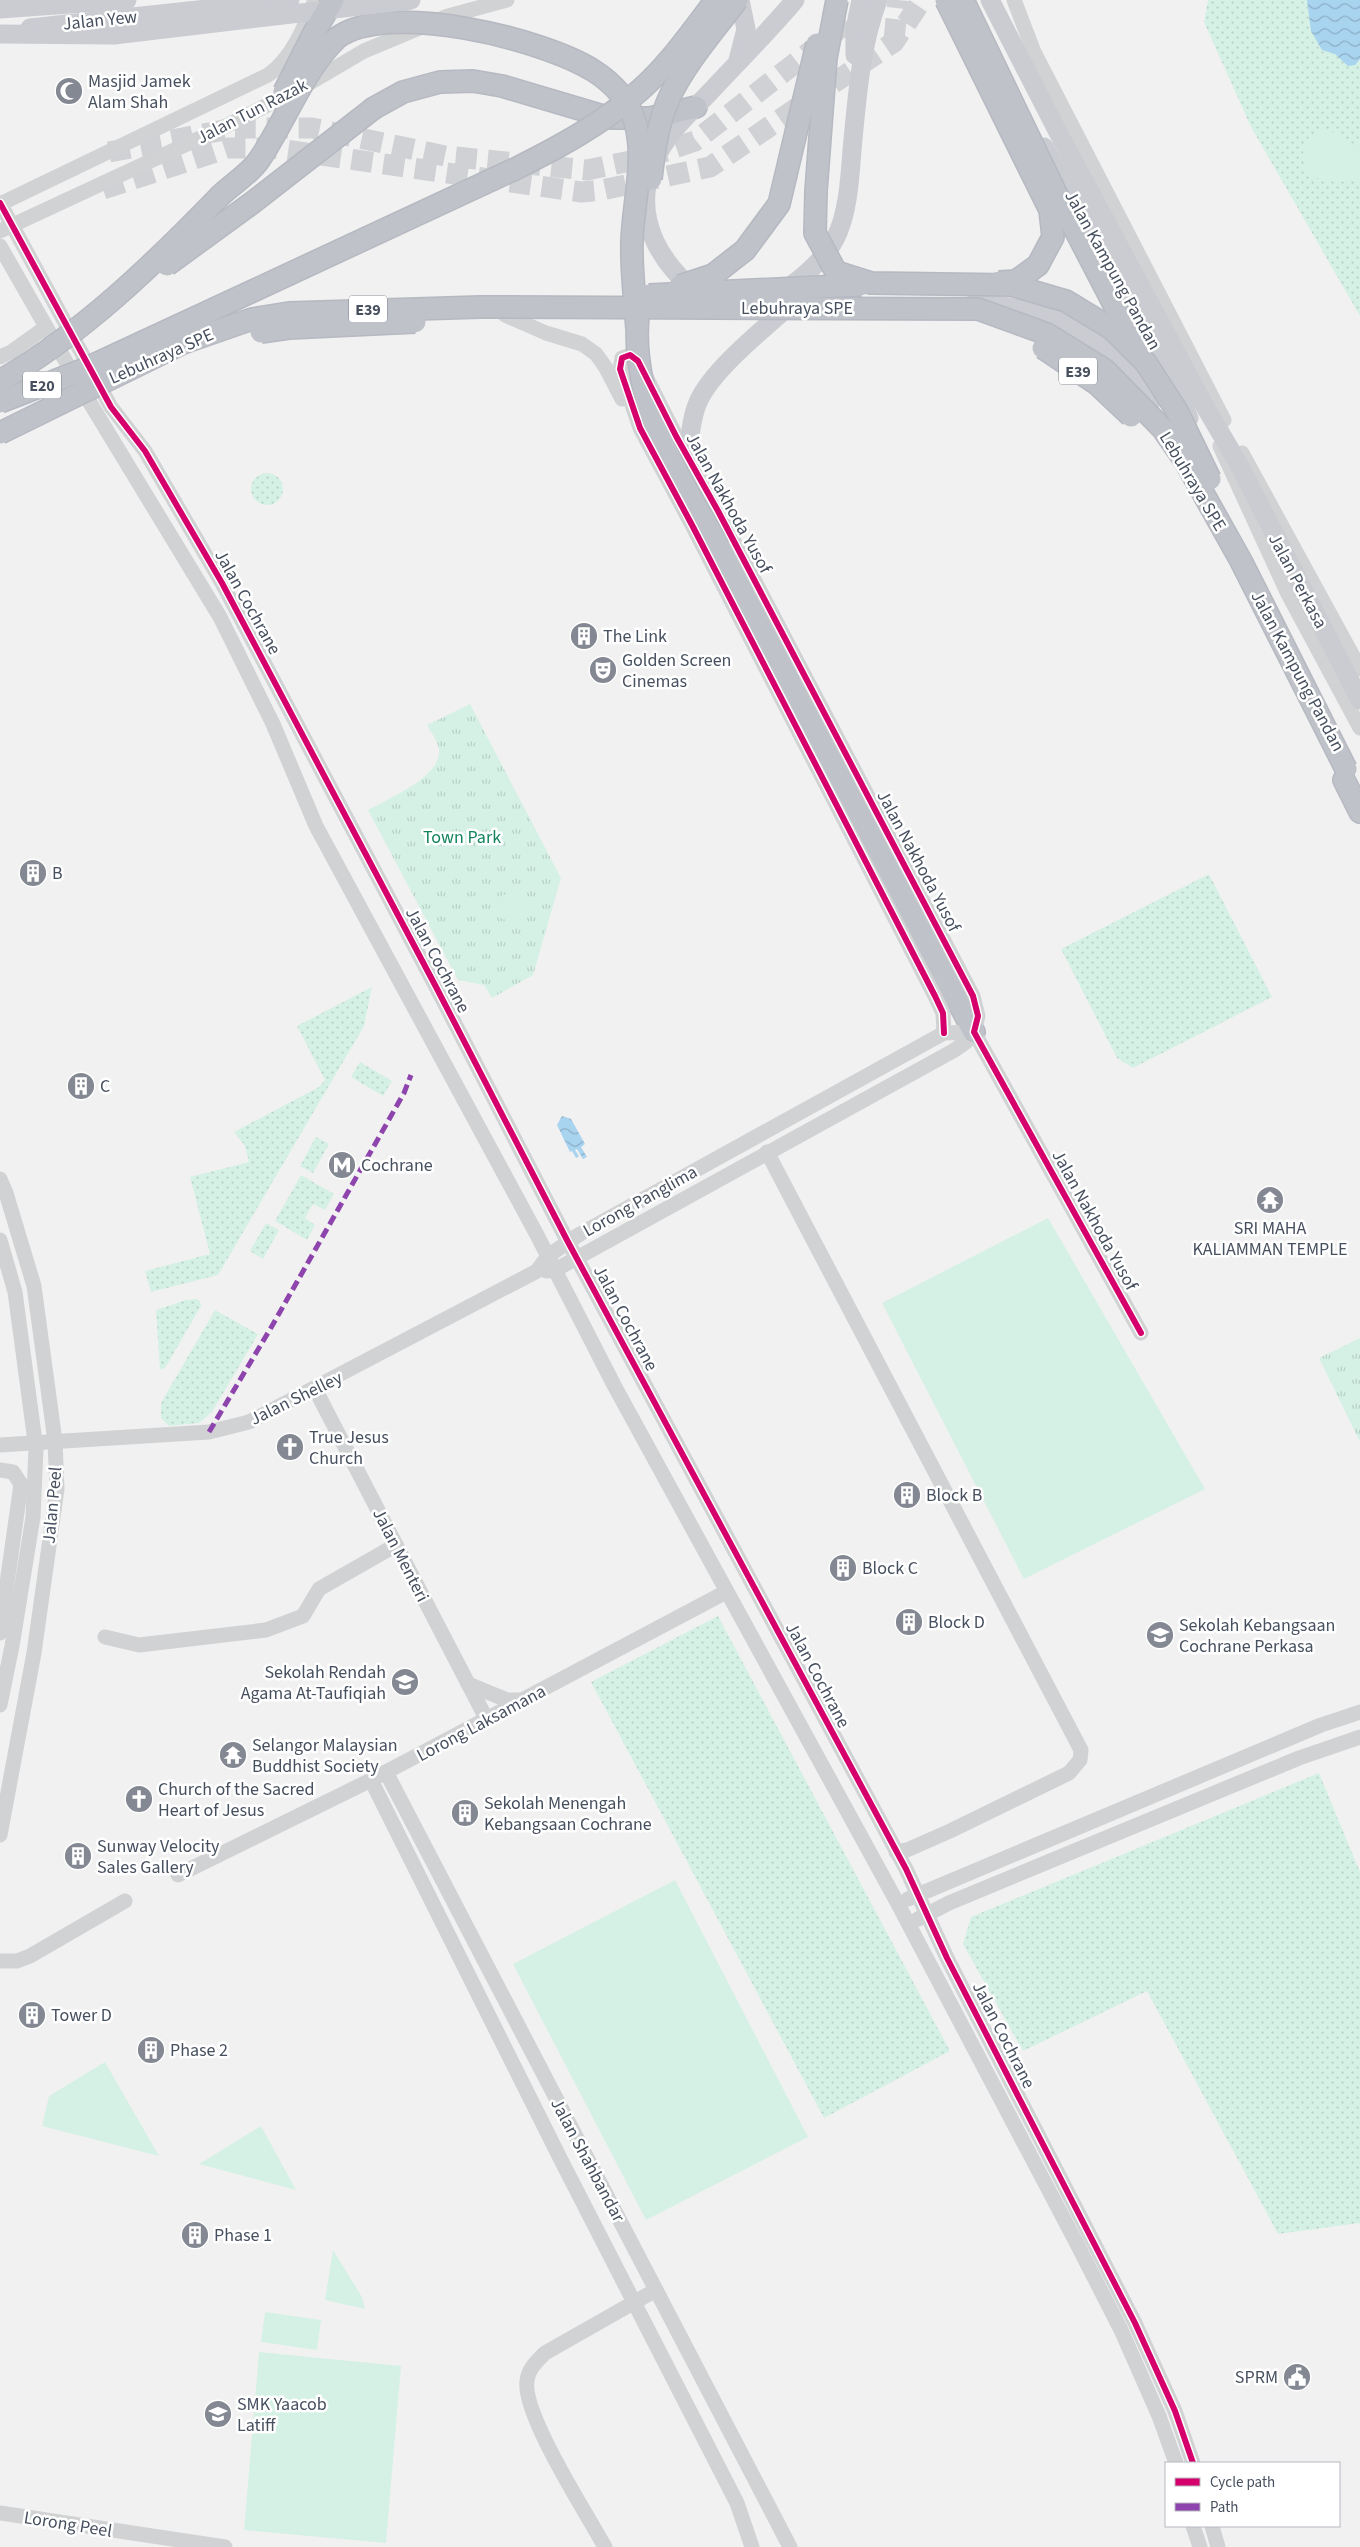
<svg xmlns="http://www.w3.org/2000/svg" width="1360" height="2547" font-family="'Source Sans 3',sans-serif">
<style>
.grass{fill:url(#grass-dots)}
.park{fill:url(#park-tufts)}
.garden{fill:#d5f1e5}
.water{fill:url(#water-waves)}
.lines{fill:none;stroke-linecap:round;stroke-linejoin:round}
.highway-tunnel{stroke:#d0d1d4;stroke-width:21;stroke-dasharray:21 11;stroke-linecap:butt}
.highway-casing{stroke:#b6b9c1;stroke-width:24}
.minor{stroke:#d0d2d4;stroke-width:15}
.major{stroke:#caccd2;stroke-width:19}
.highway{stroke:#c0c2c9;stroke-width:21}
.highway-bridge-casing{stroke:#b6b9c1;stroke-width:24;stroke-linecap:butt}
.major-bridge{stroke:#caccd2;stroke-width:19}
.highway-bridge{stroke:#c0c2c9;stroke-width:21}
.quiet{stroke:#8e44ad;stroke-width:5;stroke-dasharray:10 5;stroke-linecap:butt}
.cycleway-casing{stroke:#fff;stroke-width:9}
.cycleway{stroke:#d6006c;stroke-width:6}
.labels{text-anchor:middle;stroke-width:5;stroke-linejoin:round;paint-order:stroke}
.shield{fill:#fff;stroke:#7e848f;stroke-width:1}
.shield-label{font-size:16px;font-weight:bold;fill:#47505f}
.street-label{font-size:18px;fill:#47505f;stroke:#fff}
.poi-label{font-size:18px;fill:#47505f;stroke:#fff;text-anchor:start}
.park-label{font-size:18px;fill:#14845f;stroke:#fff}
</style>
<defs>
<pattern id="grass-dots" width="8" height="8" patternUnits="userSpaceOnUse" patternTransform="scale(1.25)"><rect width="8" height="8" fill="#d5f1e5"/><path d="M2 2h.1M6 6h.1" fill="none" stroke="#b8d0c7" stroke-width="1.8" stroke-linecap="round"/></pattern>
<pattern id="park-tufts" width="24" height="20" patternUnits="userSpaceOnUse" patternTransform="scale(1.25)"><rect width="24" height="20" fill="#d5f1e5"/><path d="M3 7l-1-3M5 7V3M7 7l1-3M15 17l-1-3M17 17v-4M19 17l1-3" fill="none" stroke="#b8d0c7"/></pattern>
<pattern id="water-waves" width="16" height="10" patternUnits="userSpaceOnUse" patternTransform="scale(1.25)"><rect width="16" height="10" fill="#a9d4f0"/><path d="M0 5q4-4 8 0t8 0" fill="none" stroke="#8baec6"/></pattern>
</defs>
<rect width="100%" height="100%" fill="#f2f1f1"/>
<g class="grass">
<polygon points="1208,0 1360,0 1360,316 1251,127 1204,22"/>
<circle cx="267" cy="489" r="16"/>
<polygon points="1209,874 1272,997 1133,1068 1117,1058 1061,949"/>
<polygon points="372,987 364,1026 218,1275 151,1292 145,1271 210,1254 190,1177 249,1162 245,1146 234,1132 319,1087 325,1080 297,1026"/>
<polygon points="360,1062 392,1081 383,1096 351,1077"/>
<polygon points="316,1137 329,1144 313,1173 300,1166"/>
<polygon points="301,1175 334,1194 325,1210 313,1204 305,1218 315,1225 307,1240 275,1221"/>
<polygon points="266,1223 279,1230 263,1259 250,1251"/>
<polygon points="196,1299 200,1301 201,1306 165,1368 160,1369 156,1310 186,1300"/>
<polygon points="215,1310 258,1334 212,1412 199,1423 169,1426 161,1418 161,1403"/>
<polygon points="718,1616 950,2051 824,2118 591,1682"/>
<polygon points="1319,1773 1360,1872 1360,2223 1278,2234 1147,1991 1023,2051 963,1944 971,1917"/>
</g>
<g class="park">
<path d="M 470,704 L 561,878 L 533,975 L 492,998 L 484,985 L 458,980 L 368,810 C 389,798 442,777 439,749 C 438,742 431,732 427,725 Z"/>
<polygon points="1360,1338 1360,1442 1319,1358"/>
</g>
<g class="garden">
<path d="M 1322,130 L 1331,131 L 1360,148 L 1360,177 C 1349,186 1330,180 1317,178 C 1302,167 1297,155 1310,140 C 1314,136 1316,132 1322,130 Z"/>
<circle cx="508" cy="907" r="13"/>
<polygon points="1048,1218 1205,1489 1024,1579 882,1303"/>
<polygon points="675,1880 808,2137 646,2220 513,1964"/>
<polygon points="105,2062 159,2156 42,2126 49,2096"/>
<polygon points="261,2126 296,2190 199,2164"/>
<polygon points="333,2250 362,2297 365,2309 325,2300"/>
<polygon points="265,2312 321,2320 317,2350 261,2342"/>
<polygon points="259,2352 401,2366 386,2543 244,2530"/>
</g>
<g class="water">
<polygon points="1307,0 1360,0 1360,59 1355,65 1348,66 1335,54 1322,50 1311,31"/>
<polygon points="562,1116 571,1119 585,1144 581,1147 587,1157 583,1159 577,1149 575,1150 579,1156 576,1158 572,1151 570,1152 557,1125"/>
</g>
<g class="lines">
<g class="highway-tunnel">
<polyline points="894,40 898,0"/>
<polyline points="109,152 235,128 312,128 445,156 587,170 645,158 695,141 866,8 868,4"/>
<polyline points="103,189 228,148 272,148 581,192 602,190 710,167 894,42 922,0"/>
</g>
<defs>
<g id="highway">
<polyline points="374,108 403,92 440,82 473,81 502,86 610,118 650,118 696,107"/>
<polyline points="719,547 974,1032"/>
<polyline points="1344,780 1360,812"/>
</g>
</defs>
<use href="#highway" class="highway-casing"/>
<g class="minor">
<polyline points="1014,0 1034,52 1224,420"/>
<polyline points="0,203 111,407 145,451 222,583 435,985 568,1242 878,1817 906,1869 947,1958 1135,2323 1175,2411 1193,2463"/>
<path d="M 0,204 L 268,75 C 292,59 305,26 315,0"/>
<polyline points="0,231 230,124 301,88 364,51 448,16 507,0"/>
<polyline points="0,246 81,388 220,617 273,724 316,826 537,1235 615,1387 898,1904 1075,2240 1121,2330 1159,2416 1176,2463"/>
<polyline points="505,315 546,333 582,344 596,354 606,368 622,399"/>
<polyline points="0,357 11,352 46,327"/>
<polyline points="1220,446 1288,594 1360,728"/>
<polyline points="1242,453 1360,669"/>
<polyline points="944,1033 943,1013 935,996 692,525 640,428 620,369 622,358 630,355 638,361 676,436 718,511 973,996 978,1016 974,1032 1141,1333"/>
<polyline points="767,1152 1081,1750 1080,1760 1069,1773 950,1831 907,1850 896,1852"/>
<polyline points="0,1179 6,1193 34,1286 55,1441 57,1489 34,1653 0,1835"/>
<polyline points="0,1240 15,1292 36,1449 33,1517 12,1646 0,1705"/>
<polyline points="546,1271 555,1270 953,1051 966,1042 974,1032"/>
<polyline points="315,1389 487,1720"/>
<polyline points="0,1445 209,1432 249,1422 537,1271 548,1256 580,1234 944,1033 974,1032"/>
<polyline points="0,1470 13,1472 21,1484 0,1633"/>
<polyline points="105,1637 139,1645 266,1630 303,1616 319,1589 396,1545"/>
<polyline points="468,1684 507,1700 523,1700"/>
<polyline points="386,1772 790,2547"/>
<polyline points="371,1780 561,2160 737,2503 752,2547"/>
<polyline points="178,1875 371,1780 726,1592"/>
<polyline points="908,1899 1321,1725 1360,1712"/>
<polyline points="918,1919 949,1903 1299,1758 1360,1737"/>
<polyline points="0,1961 17,1961 30,1956 125,1901"/>
<polyline points="0,2513 225,2547"/>
<polyline points="1193,2526 1200,2547"/>
<polyline points="1212,2526 1218,2547"/>
<path d="M 605,2547 C 587,2514 522,2414 527,2381 C 528,2369 537,2361 545,2353 L 656,2290"/>
</g>
<g class="major">
<polyline points="0,9 127,0"/>
<polyline points="30,28 290,0"/>
<polyline points="855,55 855,29 861,0"/>
<polyline points="738,60 746,29 740,0"/>
<polyline points="1062,140 1207,410 1237,461 1360,700"/>
<polyline points="1044,147 1171,374 1189,418"/>
<path d="M 696,292 C 646,250 627,195 668,138 C 679,122 696,107 709,93 C 738,62 768,32 795,0"/>
<path d="M 781,293 C 801,279 824,260 835,239 C 848,215 850,177 852,150 C 857,99 860,48 878,0"/>
<path d="M 973,304 C 1018,304 1070,319 1105,348 C 1123,363 1136,386 1150,405"/>
<path d="M 688,457 C 690,438 691,417 699,400 C 714,368 764,329 790,305"/>
</g>
<use href="#highway" class="highway"/>
<defs>
<g id="highway-bridge">
<polyline points="837,0 826,58 816,191 815,233 836,272 871,283 1011,285 1066,301 1112,329 1146,363 1177,411 1210,479"/>
<polyline points="946,0 1050,210 1053,237 1038,265 1016,281 999,282"/>
<polyline points="963,0 1055,191 1134,343"/>
<polyline points="284,92 315,31 333,0"/>
<path d="M 651,179 C 654,151 658,122 670,96 C 687,61 714,31 737,0"/>
<polyline points="167,265 252,203 374,108"/>
<polyline points="680,286 713,275 745,250 779,204 817,44"/>
<polyline points="649,295 861,285"/>
<path d="M 638,316 C 630,402 679,476 719,547"/>
<polyline points="261,332 289,328 415,322"/>
<polyline points="1043,348 1097,384 1131,416"/>
<path d="M 0,381 C 83,333 152,266 218,198 C 230,185 249,175 259,160 C 285,122 304,69 337,38 C 387,0 544,39 594,71 C 613,83 629,101 635,122 C 646,160 633,203 632,241 C 631,270 635,300 637,329"/>
<path d="M 0,402 L 85,369 L 515,169 C 559,147 602,124 639,91 C 669,65 692,31 716,0"/>
<polyline points="0,433 183,343 252,319 289,313 480,307 978,309 1047,334 1105,370 1162,428 1185,461 1241,561 1346,769"/>
</g>
</defs>
<use href="#highway-bridge" class="highway-bridge-casing"/>
<g class="major-bridge">
<polyline points="990,0 1062,140"/>
<polyline points="0,34 114,35 411,0"/>
</g>
<use href="#highway-bridge" class="highway-bridge"/>
<polyline class="quiet" points="209,1432 272,1326 404,1093 411,1075"/>
<defs>
<g id="cycleway">
<polyline points="0,203 111,407 145,451 222,583 435,985 568,1242 878,1817 906,1869 947,1958 1135,2323 1175,2411 1193,2463"/>
<polyline points="944,1033 943,1013 935,996 692,525 640,428 620,369 622,358 630,355 638,361 676,436 718,511 973,996 978,1016 974,1032 1141,1333"/>
</g>
</defs>
<use href="#cycleway" class="cycleway-casing"/>
<use href="#cycleway" class="cycleway"/>
</g>
<defs>
<symbol id="mosque-disc" viewBox="-11 -11 22 22"><circle r="9.5" fill="#838892" stroke="#fff"/><path d="M3.5-4.9A6 6 0 1 0 3.5 4.9A5 5 0 1 1 3.5-4.9Z" fill="#fff"/></symbol>
<symbol id="building-disc" viewBox="-11 -11 22 22"><circle r="9.5" fill="#838892" stroke="#fff"/><path d="M-4-6H4V6H1V3H-1V6H-4ZM-2.5-4.3h1.7v1.8h-1.7ZM.8-4.3h1.7v1.8H.8ZM-2.5-1h1.7V.8h-1.7ZM.8-1h1.7V.8H.8Z" fill="#fff"/></symbol>
<symbol id="theatre-disc" viewBox="-11 -11 22 22"><circle r="9.5" fill="#838892" stroke="#fff"/><path d="M-5-5.5Q0-4 5-5.5V0Q5 5 0 6Q-5 5-5 0ZM-3.3-2.5H-1v1.5H-3.3ZM1-2.5H3.3v1.5H1ZM-2.8 1Q0 5.5 2.8 1Z" fill="#fff"/></symbol>
<symbol id="metro-disc" viewBox="-11 -11 22 22"><circle r="9.5" fill="#838892" stroke="#fff"/><path d="M-5.5 5V-5H-3L0 0L3-5H5.5V5H3V-.5L0 4L-3-.5V5Z" fill="#fff"/></symbol>
<symbol id="temple-disc" viewBox="-11 -11 22 22"><circle r="9.5" fill="#838892" stroke="#fff"/><path d="M0-6L5-2H3V0L6.5 2.5H4V6H1.5V3h-3V6H-4V2.5H-6.5L-3 0V-2H-5Z" fill="#fff"/></symbol>
<symbol id="church-disc" viewBox="-11 -11 22 22"><circle r="9.5" fill="#838892" stroke="#fff"/><path d="M-1.2-6h2.4v3.5h3.3v2.4h-3.3V6h-2.4V-.1h-3.3v-2.4h3.3Z" fill="#fff"/></symbol>
<symbol id="school-disc" viewBox="-11 -11 22 22"><circle r="9.5" fill="#838892" stroke="#fff"/><path d="M0-5L7-2L0 1L-7-2ZM-4 1L0 2.5L4 1V4Q0 6-4 4Z" fill="#fff"/></symbol>
<symbol id="civic-disc" viewBox="-11 -11 22 22"><circle r="9.5" fill="#838892" stroke="#fff"/><path d="M-.6-6.5H3V-4.5H.6V-3L4-1V1h2V6H-6V1h2V-1L-.6-3ZM-1.2 2.5V6h2.4V2.5Z" fill="#fff"/></symbol>
</defs>
<g fill-rule="evenodd">
<use href="#mosque-disc" x="53" y="75" width="32" height="32"/>
<use href="#building-disc" x="568" y="620" width="32" height="32"/>
<use href="#theatre-disc" x="587" y="654" width="32" height="32"/>
<use href="#building-disc" x="17" y="857" width="32" height="32"/>
<use href="#building-disc" x="65" y="1070" width="32" height="32"/>
<use href="#metro-disc" x="326" y="1149" width="32" height="32"/>
<use href="#temple-disc" x="1254" y="1184" width="32" height="32"/>
<use href="#church-disc" x="274" y="1431" width="32" height="32"/>
<use href="#building-disc" x="891" y="1479" width="32" height="32"/>
<use href="#building-disc" x="827" y="1552" width="32" height="32"/>
<use href="#building-disc" x="893" y="1606" width="32" height="32"/>
<use href="#school-disc" x="1144" y="1619" width="32" height="32"/>
<use href="#school-disc" x="389" y="1666" width="32" height="32"/>
<use href="#temple-disc" x="217" y="1739" width="32" height="32"/>
<use href="#church-disc" x="123" y="1783" width="32" height="32"/>
<use href="#building-disc" x="449" y="1797" width="32" height="32"/>
<use href="#building-disc" x="62" y="1840" width="32" height="32"/>
<use href="#building-disc" x="16" y="1999" width="32" height="32"/>
<use href="#building-disc" x="135" y="2034" width="32" height="32"/>
<use href="#building-disc" x="179" y="2219" width="32" height="32"/>
<use href="#civic-disc" x="1281" y="2361" width="32" height="32"/>
<use href="#school-disc" x="202" y="2398" width="32" height="32"/>
</g>
<g class="labels">
<g class="shield">
<rect x="349" y="295.5" width="38" height="27" rx="4"/>
<rect x="1059" y="357.5" width="38" height="27" rx="4"/>
<rect x="23" y="371.5" width="38" height="27" rx="4"/>
</g>
<g class="shield-label">
<text x="368" y="315">E39</text>
<text x="1078" y="377">E39</text>
<text x="42" y="391">E20</text>
</g>
<g class="street-label">
<text transform="translate(100 20) rotate(-6)" y="6">Jalan Yew</text>
<text transform="translate(252 111) rotate(-27)" y="6">Jalan Tun Razak</text>
<text transform="translate(1113 270) rotate(61)" y="6">Jalan Kampung Pandan</text>
<text x="797" y="314">Lebuhraya SPE</text>
<text transform="translate(161 356) rotate(-24)" y="6">Lebuhraya SPE</text>
<text transform="translate(1193 481) rotate(59)" y="6">Lebuhraya SPE</text>
<text transform="translate(729 503) rotate(61)" y="6">Jalan Nakhoda Yusof</text>
<text transform="translate(1298 581) rotate(62)" y="6">Jalan Perkasa</text>
<text transform="translate(248 602) rotate(61)" y="6">Jalan Cochrane</text>
<text transform="translate(1298 671) rotate(62)" y="6">Jalan Kampung Pandan</text>
<text transform="translate(919 861) rotate(62)" y="6">Jalan Nakhoda Yusof</text>
<text transform="translate(438 960) rotate(62)" y="6">Jalan Cochrane</text>
<text transform="translate(640 1201) rotate(-29)" y="6">Lorong Panglima</text>
<text transform="translate(1095 1220) rotate(61)" y="6">Jalan Nakhoda Yusof</text>
<text transform="translate(626 1318) rotate(62)" y="6">Jalan Cochrane</text>
<text transform="translate(296 1398) rotate(-26)" y="6">Jalan Shelley</text>
<text transform="translate(52 1505) rotate(-85)" y="6">Jalan Peel</text>
<text transform="translate(401 1555) rotate(63)" y="6">Jalan Menteri</text>
<text transform="translate(818 1675) rotate(62)" y="6">Jalan Cochrane</text>
<text transform="translate(481 1723) rotate(-28)" y="6">Lorong Laksamana</text>
<text transform="translate(1004 2035) rotate(63)" y="6">Jalan Cochrane</text>
<text transform="translate(588 2160) rotate(62)" y="6">Jalan Shahbandar</text>
<text transform="translate(68 2524) rotate(9)" y="6">Lorong Peel</text>
</g>
<g class="poi-label">
<text x="88" y="87">Masjid Jamek<tspan x="88" dy="21">Alam Shah</tspan></text>
<text x="603" y="642">The Link</text>
<text x="622" y="666">Golden Screen<tspan x="622" dy="21">Cinemas</tspan></text>
<text x="52" y="879">B</text>
<text x="100" y="1092">C</text>
<text x="361" y="1171">Cochrane</text>
<text x="1270" y="1234" text-anchor="middle">SRI MAHA<tspan x="1270" dy="21">KALIAMMAN TEMPLE</tspan></text>
<text x="309" y="1443">True Jesus<tspan x="309" dy="21">Church</tspan></text>
<text x="926" y="1501">Block B</text>
<text x="862" y="1574">Block C</text>
<text x="928" y="1628">Block D</text>
<text x="1179" y="1631">Sekolah Kebangsaan<tspan x="1179" dy="21">Cochrane Perkasa</tspan></text>
<text x="386" y="1678" text-anchor="end">Sekolah Rendah<tspan x="386" dy="21">Agama At-Taufiqiah</tspan></text>
<text x="252" y="1751">Selangor Malaysian<tspan x="252" dy="21">Buddhist Society</tspan></text>
<text x="158" y="1795">Church of the Sacred<tspan x="158" dy="21">Heart of Jesus</tspan></text>
<text x="484" y="1809">Sekolah Menengah<tspan x="484" dy="21">Kebangsaan Cochrane</tspan></text>
<text x="97" y="1852">Sunway Velocity<tspan x="97" dy="21">Sales Gallery</tspan></text>
<text x="51" y="2021">Tower D</text>
<text x="170" y="2056">Phase 2</text>
<text x="214" y="2241">Phase 1</text>
<text x="1278" y="2383" text-anchor="end">SPRM</text>
<text x="237" y="2410">SMK Yaacob<tspan x="237" dy="21">Latiff</tspan></text>
</g>
<g class="park-label">
<text x="462" y="843">Town Park</text>
</g>
</g>
<rect x="1165" y="2462" width="175" height="65" fill="#ffffff" stroke="#b5b9bf"/>
<rect x="1175" y="2478" width="25" height="8" fill="#d6006c" stroke="#b5b9bf"/>
<text x="1210" y="2487" font-size="15" fill="#47505f">Cycle path</text>
<rect x="1175" y="2503" width="25" height="8" fill="#8e44ad" stroke="#b5b9bf"/>
<text x="1210" y="2512" font-size="15" fill="#47505f">Path</text>
</svg>
